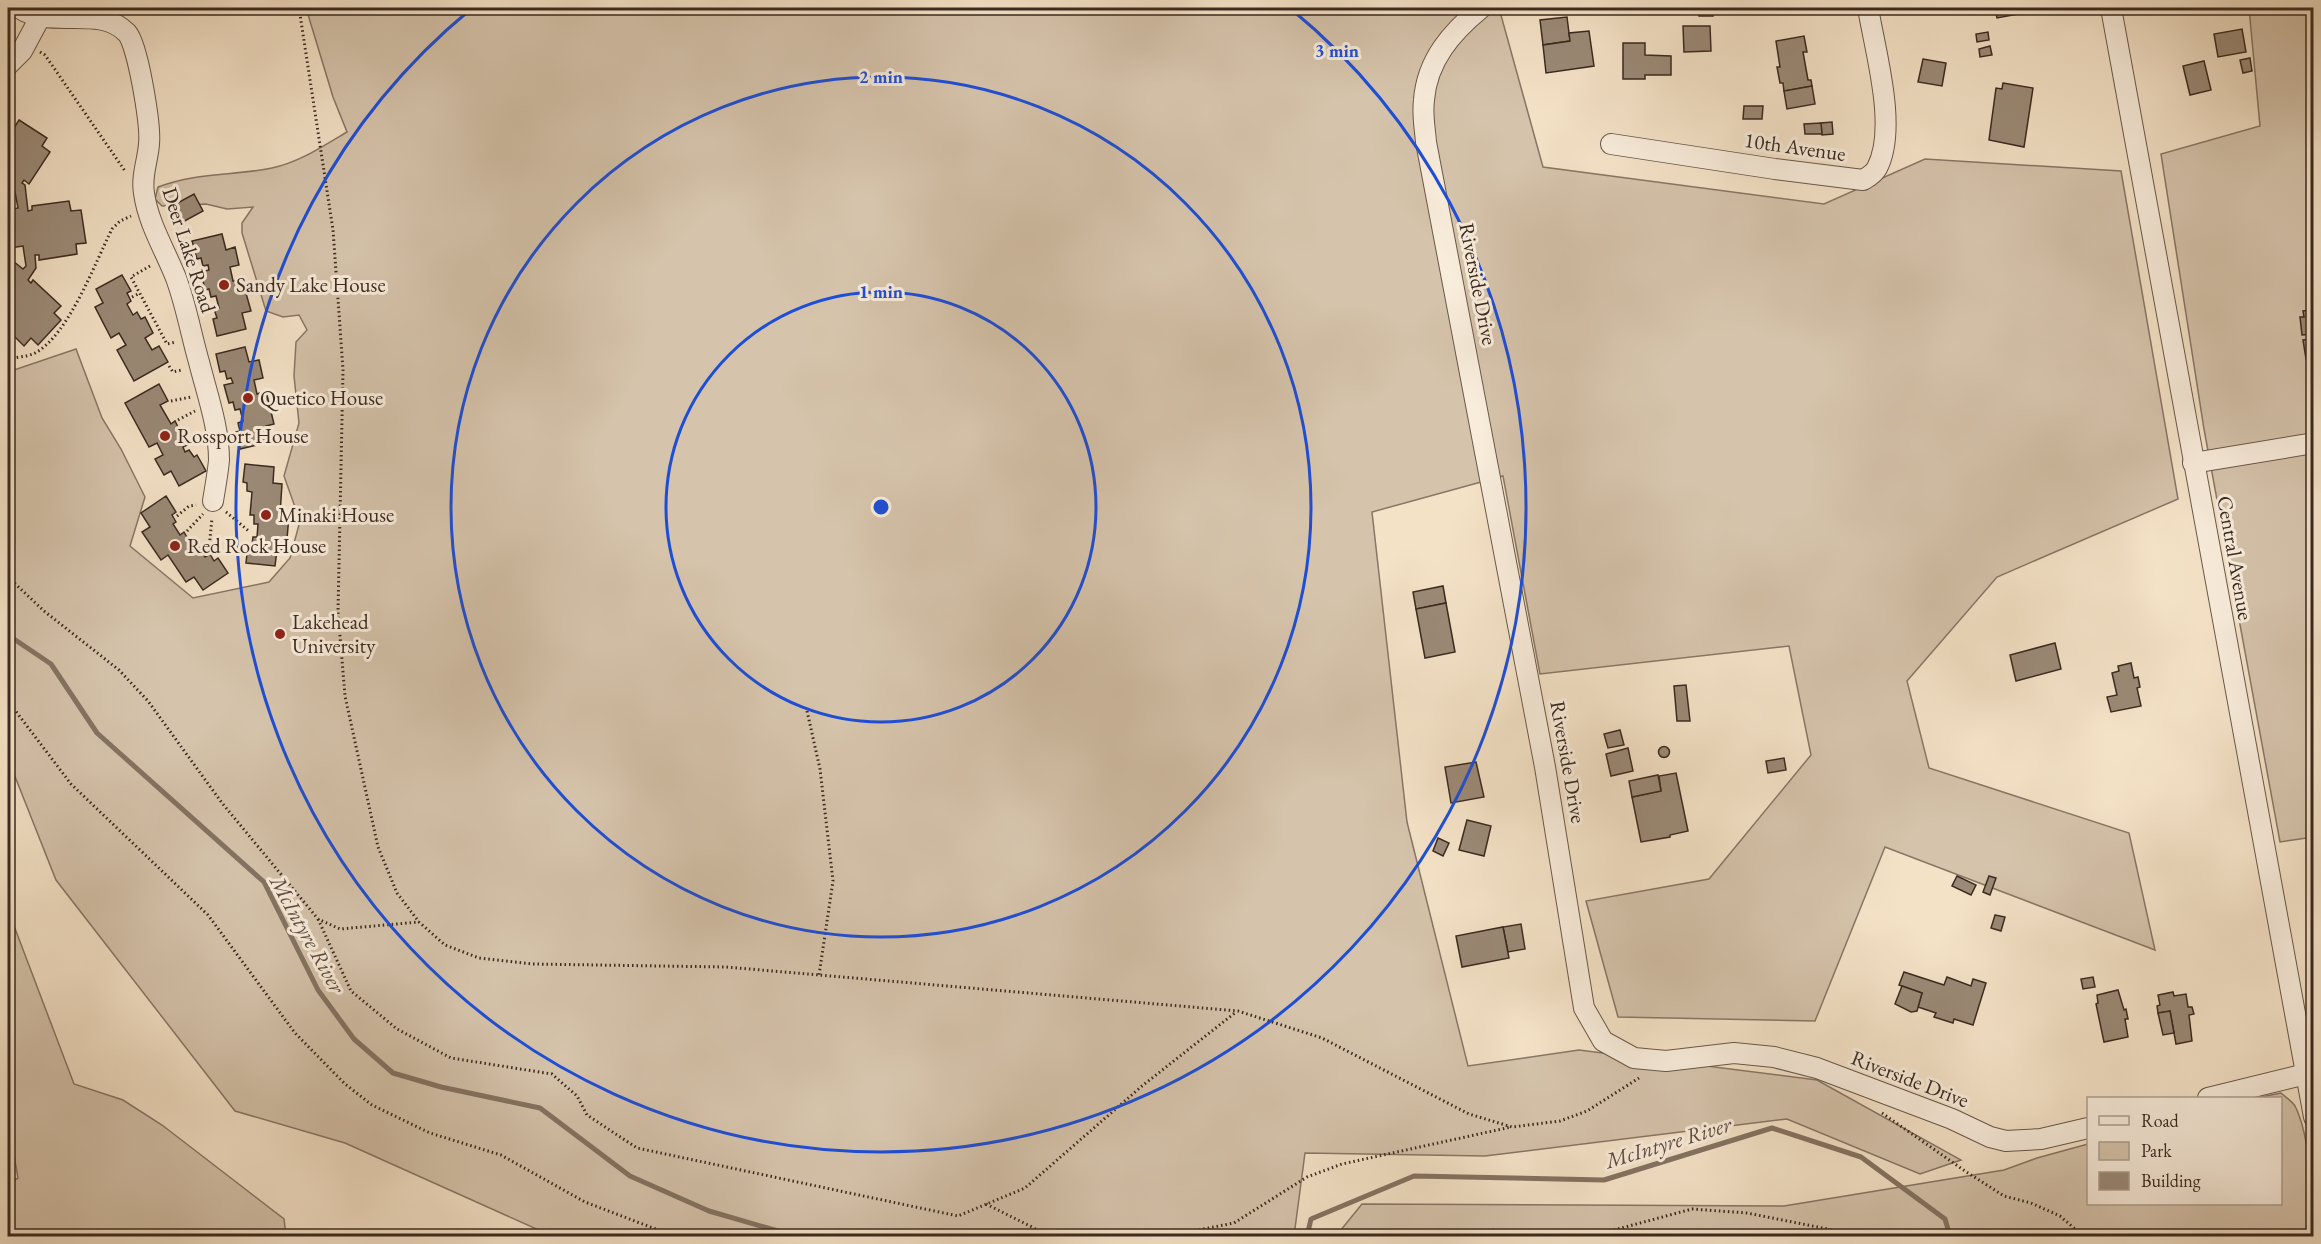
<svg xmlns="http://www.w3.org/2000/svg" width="2321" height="1244" font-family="'EB Garamond',serif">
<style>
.green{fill:#d5c3ab;stroke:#887666;stroke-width:1.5}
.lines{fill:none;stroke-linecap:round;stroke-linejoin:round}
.stream{stroke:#847362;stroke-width:5}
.building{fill:#9b8a77;stroke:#3b2a20;stroke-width:1.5}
.minor-casing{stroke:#69584a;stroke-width:22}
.path{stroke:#3b2a20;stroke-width:3;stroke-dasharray:1.5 3;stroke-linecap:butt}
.minor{stroke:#f8ecdb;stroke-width:20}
.ring{fill:none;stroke:#1d4ed8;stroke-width:3}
.poi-dot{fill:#8f2418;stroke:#f8ecdb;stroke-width:2}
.labels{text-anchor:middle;stroke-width:6;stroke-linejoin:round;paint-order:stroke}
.street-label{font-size:21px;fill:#3b2a20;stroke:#f8ecdb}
.poi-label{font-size:21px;fill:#3b2a20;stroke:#f8ecdb;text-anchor:start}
.water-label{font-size:22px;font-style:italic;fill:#604e41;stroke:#f8ecdb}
.centre{fill:#1d4ed8;stroke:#f8ecdb;stroke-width:3}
.ring-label{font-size:18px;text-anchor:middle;font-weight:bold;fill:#1d4ed8;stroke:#f8ecdb;stroke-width:6;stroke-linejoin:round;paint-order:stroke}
</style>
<rect width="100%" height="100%" fill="#f4e2c7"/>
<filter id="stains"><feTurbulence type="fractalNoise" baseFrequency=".00333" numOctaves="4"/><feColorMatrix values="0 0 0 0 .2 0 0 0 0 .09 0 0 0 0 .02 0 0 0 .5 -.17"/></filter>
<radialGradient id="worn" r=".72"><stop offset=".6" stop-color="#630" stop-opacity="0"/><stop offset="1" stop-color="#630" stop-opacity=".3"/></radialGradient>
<g class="green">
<path d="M 306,8 L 1499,8 L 1543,167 L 1824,204 L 1925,159 L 2121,171 L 2178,499 L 1997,577 L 1907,681 L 1929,768 L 2129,833 L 2155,950 L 1885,847 L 1815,1021 L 1618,1017 L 1586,901 L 1709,879 L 1811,755 L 1789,646 L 1540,674 L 1503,476 L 1372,512 L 1407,822 L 1468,1066 L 1579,1050 L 1817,1080 L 1961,1160 L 1920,1174 L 1787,1119 L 1485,1156 L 1305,1153 L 1294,1236 L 552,1236 L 345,1143 L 235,1111 L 56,880 L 12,769 L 8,765 L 8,372 L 76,349 L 102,418 L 121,449 L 145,497 L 130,546 L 193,598 L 269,582 L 290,558 L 300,521 L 284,476 L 299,423 L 294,376 L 296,342 L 307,330 L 299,315 L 283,317 L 266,311 L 242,233 L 242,223 L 253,207 L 227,209 L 206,204 L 162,206 L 155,199 L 158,187 C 197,172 233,176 272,168 C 300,162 323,146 347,132 L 333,97 Z"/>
<polygon points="2249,8 2313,8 2313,837 2280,842 2204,429 2161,154 2260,126"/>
<polygon points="8,910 74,1084 123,1100 162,1125 284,1219 286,1236 8,1236 8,1184 18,1178 8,1120"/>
<path d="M 2281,1093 C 2285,1097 2292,1101 2295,1106 C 2310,1135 2314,1203 2313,1236 L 1336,1236 L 1362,1204 L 1784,1206 L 2004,1170 L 2037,1158 L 2088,1144 L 2088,1204 L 2280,1204 L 2280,1098 L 2256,1098 Z"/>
</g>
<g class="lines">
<g class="stream">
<polyline points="8,635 51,664 97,733 264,882 318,990 354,1039 393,1073 441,1087 540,1108 630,1176 709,1211 795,1236"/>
<polyline points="1307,1236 1311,1219 1414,1176 1604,1180 1772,1128 1861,1157 1945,1219 1950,1236"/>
</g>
</g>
<g class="building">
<rect x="1699" y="8" width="14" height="8"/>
<polygon points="1995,8 2029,8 2030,12 1997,18"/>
<polygon points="2207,8 2237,8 2238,9 2208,14"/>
<polygon points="1567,17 1570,41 1543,45 1540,20"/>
<polygon points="1683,26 1710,26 1711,51 1684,52"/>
<polygon points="2242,29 2246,52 2218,57 2214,34"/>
<polygon points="1589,31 1594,66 1546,73 1543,45 1570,41 1569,33"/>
<polygon points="1988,32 1989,40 1977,42 1976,34"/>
<polygon points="1804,36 1807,52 1803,52 1808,80 1811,80 1812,86 1784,91 1783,83 1780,83 1777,67 1780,67 1776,41"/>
<polygon points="1623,43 1645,43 1645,55 1671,56 1671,75 1645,75 1645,79 1623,79"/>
<polygon points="1990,46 1992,55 1980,57 1979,49"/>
<polygon points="2250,58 2252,71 2243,73 2240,60"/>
<polygon points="1923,59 1946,63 1942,86 1918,82"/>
<polygon points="2204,61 2211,90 2190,95 2183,66"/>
<polygon points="2003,83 2033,88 2024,147 1989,140 1996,88 2002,89"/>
<polygon points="1812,86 1815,104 1787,109 1784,91"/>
<polygon points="1744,106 1763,106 1762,119 1743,119"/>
<polygon points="19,120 47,138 42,146 50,152 29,184 24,180 22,183 25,185 28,211 32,210 32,206 69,201 71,211 81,210 86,243 76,244 77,254 39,260 39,255 35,255 36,268 28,280 31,283 33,280 61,306 54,313 61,320 38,345 31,338 24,346 8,330 8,267 13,261 23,269 26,266 23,246 10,248 8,230 8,210 18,208 15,192 9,187 8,189 8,124 14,128"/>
<polygon points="1832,122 1833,134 1822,135 1821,123"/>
<polygon points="1821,123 1822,134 1805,134 1804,124"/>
<polygon points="194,194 203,211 181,223 172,206"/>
<polygon points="222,234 226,250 235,247 239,265 230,267 233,281 242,279 251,311 242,313 246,329 217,336 213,319 217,318 214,309 219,308 216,296 211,297 209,289 205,290 201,272 209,270 208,265 203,266 201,258 197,259 192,241"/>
<polygon points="122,275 131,291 127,293 131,301 127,304 133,315 137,312 141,319 145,317 153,333 145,338 152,350 159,346 168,362 134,381 117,350 126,345 119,333 111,338 95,307 103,303 96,289"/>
<polygon points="2312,310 2314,334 2302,335 2300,317 2304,317 2303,311"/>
<polygon points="2314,339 2314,358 2306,359 2303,340"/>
<polygon points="245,347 249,362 259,360 263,378 254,380 257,394 266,391 274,424 266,426 270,442 240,449 236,432 240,431 238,423 243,421 240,409 235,410 233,402 229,403 224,385 233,383 231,378 227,379 225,371 220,372 216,354"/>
<polygon points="159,384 168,401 160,405 171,424 175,421 179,429 182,427 191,443 183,447 185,452 189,450 194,457 197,455 206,471 179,486 171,471 164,475 155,459 163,455 157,443 149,447 125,403"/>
<polygon points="245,464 274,467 273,483 282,484 280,515 289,516 286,550 277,550 275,566 246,563 248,545 252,545 253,537 257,537 258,524 254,524 254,515 250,515 252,492 247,491 247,483 243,482"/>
<polygon points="166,496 176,512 172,515 176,522 173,524 180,535 184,532 188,539 192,537 205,557 210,554 214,561 218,558 228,573 203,590 194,577 186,582 168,555 161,560 142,532 150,527 141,513"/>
<polygon points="1443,586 1446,603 1416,609 1413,592"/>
<polygon points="1446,603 1455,652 1425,658 1416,609"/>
<polygon points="2055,643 2061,669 2016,681 2010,655"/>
<polygon points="2131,663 2134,678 2138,677 2140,687 2137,688 2141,706 2111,712 2107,697 2117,695 2112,673 2119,671 2118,666"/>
<polygon points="1686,685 1690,721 1677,721 1674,686"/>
<polygon points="1620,730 1624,745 1608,748 1604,734"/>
<circle cx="1664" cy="752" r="5.5"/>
<polygon points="1628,748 1633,771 1611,776 1606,754"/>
<polygon points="1784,758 1786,770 1768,773 1766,761"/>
<polygon points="1476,762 1484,797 1451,803 1445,767"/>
<polygon points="1676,773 1688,831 1670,835 1670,837 1641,842 1632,797 1661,791 1659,776"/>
<polygon points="1658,775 1661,791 1632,797 1629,781"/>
<polygon points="1467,820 1491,826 1484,856 1459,850"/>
<polygon points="1438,838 1449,843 1443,856 1433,851"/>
<polygon points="1957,876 1976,885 1971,895 1952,886"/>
<polygon points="1989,876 1996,878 1990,895 1983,892"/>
<polygon points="1995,915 2005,917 2001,931 1991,928"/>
<polygon points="1521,924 1525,949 1508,952 1503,927"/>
<polygon points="1503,927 1509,958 1462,967 1456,936"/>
<polygon points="1904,972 1944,985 1947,977 1971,986 1973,979 1986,983 1973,1025 1954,1019 1953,1023 1934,1017 1936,1013 1918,1007 1922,993 1899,985"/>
<polygon points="2093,977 2095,987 2083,989 2081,979"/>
<polygon points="1902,986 1922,993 1917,1011 1911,1012 1895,1004"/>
<polygon points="2118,990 2124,1010 2126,1009 2128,1019 2125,1019 2128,1037 2104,1042 2096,1004 2098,1003 2097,995"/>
<polygon points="2173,992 2174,996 2186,994 2188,1007 2192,1007 2194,1014 2189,1015 2192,1041 2176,1044 2170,1011 2158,1013 2157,1006 2160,1005 2158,995"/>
<polygon points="2170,1011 2174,1033 2163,1035 2158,1013"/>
</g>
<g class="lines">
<defs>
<g id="minor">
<path d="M 19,8 C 51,30 99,4 127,33 C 138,45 151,126 149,144 C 148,160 141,176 144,193 C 148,223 165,250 176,278 C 186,305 191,334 199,362 C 207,394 219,427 219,460 C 218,473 215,488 213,501"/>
<path d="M 1481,8 C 1452,32 1427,60 1424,100 C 1422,114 1425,129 1426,142 L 1545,767 L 1584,1008 L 1603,1041 L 1634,1058 L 1666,1061 L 1734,1053 L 1774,1057 L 1817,1068 L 1952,1119 L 1990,1137 L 2006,1141 L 2041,1139 L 2088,1128"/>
<polyline points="2111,8 2314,1117"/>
<polyline points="8,65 22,51 45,8"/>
<path d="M 1611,144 L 1775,169 L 1863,180 C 1868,177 1874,174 1877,168 C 1898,128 1875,51 1868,8"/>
<polyline points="2193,463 2314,443"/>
<polyline points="2208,1098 2314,1072"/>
</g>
</defs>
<use href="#minor" class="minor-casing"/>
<g class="path">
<polyline points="299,8 333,230 338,299 343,370 338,612 345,696 378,847 397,893 419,922 445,945 479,958 532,964 726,967 1238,1011 1322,1038 1469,1114 1512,1127 1560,1121 1587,1111 1639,1078"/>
<polyline points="40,52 45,55 125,171"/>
<polyline points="150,266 131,277 167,344 176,342"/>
<polyline points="132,297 140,293"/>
<path d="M 8,359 C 16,357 27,357 35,353 C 68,336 95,263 112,229 L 120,221 L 131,216"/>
<polyline points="169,366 173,372 182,370"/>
<polyline points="171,401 191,397"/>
<polyline points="178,420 195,411"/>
<polyline points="226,512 250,532"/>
<polyline points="177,516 189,506 196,505"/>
<polyline points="187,531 203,514"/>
<polyline points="209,549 212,518"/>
<polyline points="8,577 44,611 119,670 148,701 222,803 318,919 340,929 419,922"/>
<polyline points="8,701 71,784 208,915 295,1033 345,1084 372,1105 430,1133 501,1155 585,1202 674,1236"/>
<polyline points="807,711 820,769 833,881 819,975"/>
<polyline points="318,919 351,991 397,1029 451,1058 552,1074 577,1096 587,1115 637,1148 958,1216 1025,1188 1142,1086 1236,1012"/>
<polyline points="1882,1113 1965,1171 2004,1196 2031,1203 2060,1216 2083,1236"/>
<polyline points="986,1204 1034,1228 1044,1236"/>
<polyline points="1168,1236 1234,1223 1307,1177 1342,1164 1511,1127"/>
<polyline points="1443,1236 1492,1230 1542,1236"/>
<polyline points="1592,1236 1692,1209 1747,1213 1863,1236"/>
</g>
<use href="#minor" class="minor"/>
</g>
<g class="ring">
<circle cx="881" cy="507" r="215"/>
<circle cx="881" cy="507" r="430"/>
<path d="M1291 9A645 645 0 1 1 471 9"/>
</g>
<g class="poi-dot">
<circle cx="224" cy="285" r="6"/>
<circle cx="248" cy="398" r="6"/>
<circle cx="165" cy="436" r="6"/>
<circle cx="266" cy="515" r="6"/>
<circle cx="175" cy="546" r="6"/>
<circle cx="280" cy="634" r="6"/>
</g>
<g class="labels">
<g class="street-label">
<text transform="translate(1795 147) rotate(8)" y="7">10th Avenue</text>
<text transform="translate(189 250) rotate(72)" y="7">Deer Lake Road</text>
<text transform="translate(1478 284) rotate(79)" y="7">Riverside Drive</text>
<text transform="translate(2235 558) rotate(80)" y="7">Central Avenue</text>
<text transform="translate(1568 762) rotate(80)" y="7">Riverside Drive</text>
<text transform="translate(1910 1079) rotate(21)" y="7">Riverside Drive</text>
</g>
<g class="poi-label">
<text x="236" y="292">Sandy Lake House</text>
<text x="260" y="405">Quetico House</text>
<text x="177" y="443">Rossport House</text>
<text x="278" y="522">Minaki House</text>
<text x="187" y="553">Red Rock House</text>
<text x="292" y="629">Lakehead<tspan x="292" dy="24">University</tspan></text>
</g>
<g class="water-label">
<text transform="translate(308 934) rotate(61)" y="8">McIntyre River</text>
<text transform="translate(1668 1142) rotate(-17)" y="8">McIntyre River</text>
</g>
</g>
<circle cx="881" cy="507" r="9" class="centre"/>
<g class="ring-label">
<text x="1337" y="57">3 min</text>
<text x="881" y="83">2 min</text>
<text x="881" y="298">1 min</text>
</g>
<rect width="2321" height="1244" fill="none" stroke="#f4e2c7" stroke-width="30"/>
<rect x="9" y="9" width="2303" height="1226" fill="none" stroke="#3b2a20" stroke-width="3"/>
<rect x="15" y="15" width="2291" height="1214" fill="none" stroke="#3b2a20" stroke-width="1.5"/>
<rect x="2087" y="1097" width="195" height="108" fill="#f8ecdb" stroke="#ac9e90" stroke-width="1.5"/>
<rect x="2099" y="1116" width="30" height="9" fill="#f8ecdb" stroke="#ac9e90" stroke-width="1.5"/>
<text x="2141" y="1127" font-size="18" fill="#3b2a20">Road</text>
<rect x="2099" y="1142" width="30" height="18" fill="#d5c3ab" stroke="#ac9e90" stroke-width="1.5"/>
<text x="2141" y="1157" font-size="18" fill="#3b2a20">Park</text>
<rect x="2099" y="1172" width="30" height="18" fill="#9b8a77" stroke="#ac9e90" stroke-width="1.5"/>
<text x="2141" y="1187" font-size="18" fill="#3b2a20">Building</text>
<rect width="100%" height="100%" filter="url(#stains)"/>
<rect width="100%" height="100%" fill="url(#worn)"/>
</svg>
